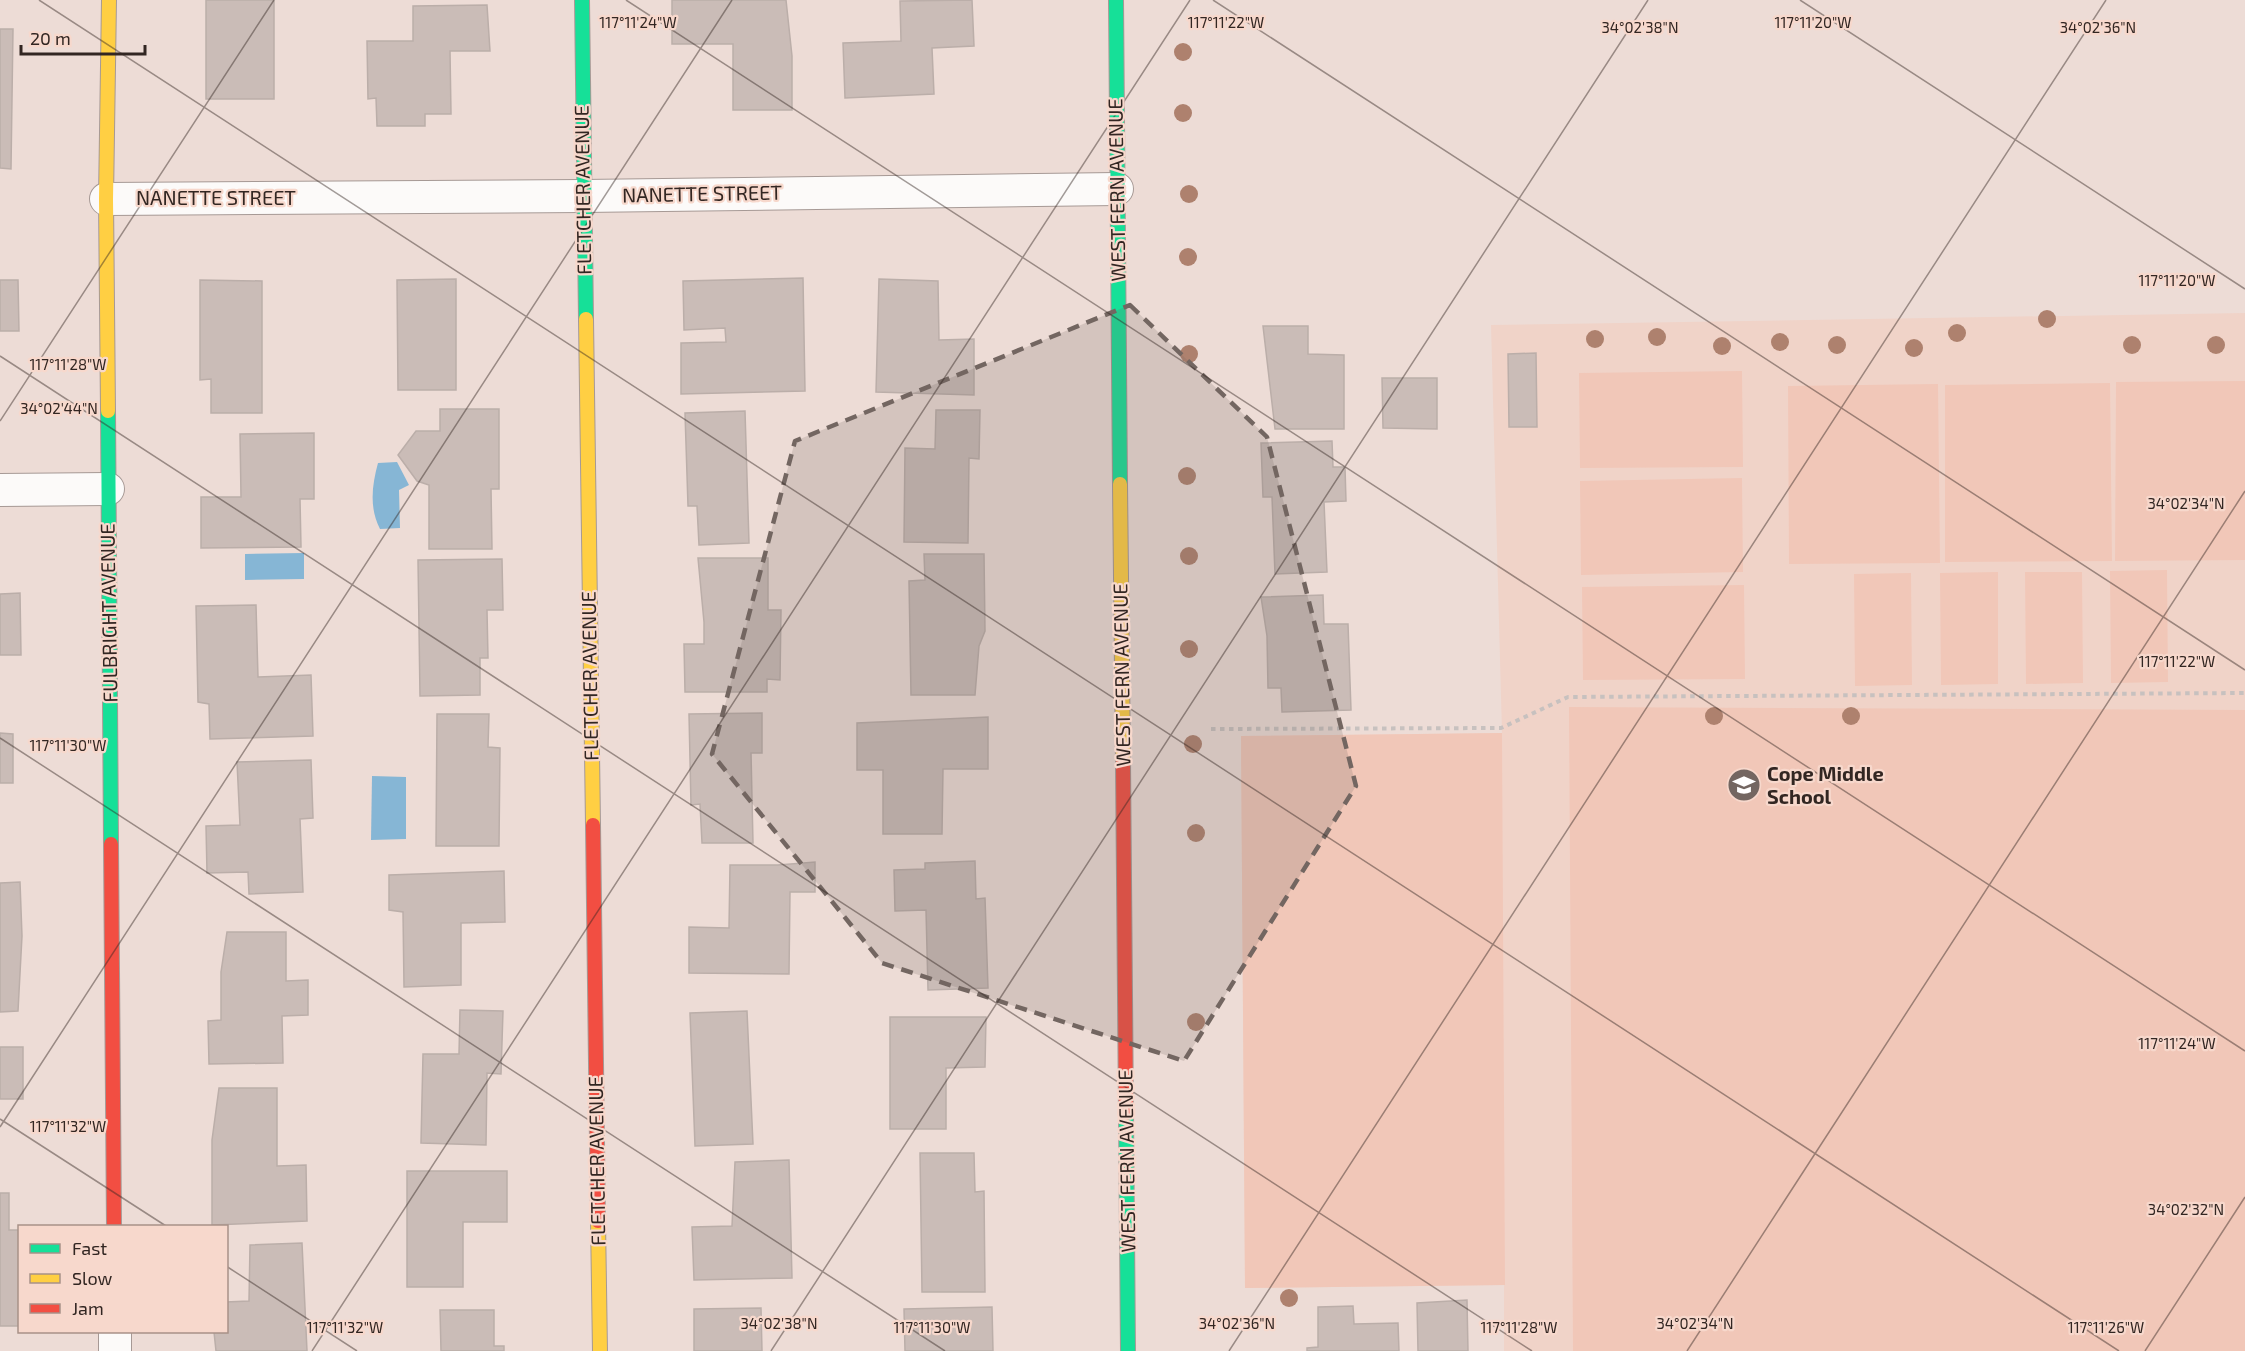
<svg xmlns="http://www.w3.org/2000/svg" width="2245" height="1351" font-family="'Exo 2',sans-serif">
<style>
.built{fill:#f0d3c8}
.green{fill:#f1c7b8}
.water{fill:#86b6d5}
.building{fill:#cabcb7;stroke:#bbaea9;stroke-width:1.5}
.lines{fill:none;stroke-linecap:round;stroke-linejoin:round}
.street-casing{stroke:#a69995;stroke-width:34}
.fast-casing{stroke:#a69995;stroke-width:16}
.slow-casing{stroke:#a69995;stroke-width:16}
.jam-casing{stroke:#a69995;stroke-width:16}
.path{stroke:#c7c1bf;stroke-width:4;stroke-dasharray:4.5 4.5;stroke-linecap:butt}
.street{stroke:#fcfaf9;stroke-width:32}
.fast{stroke:#16e098;stroke-width:14}
.slow{stroke:#ffcf43;stroke-width:14}
.jam{stroke:#f24e42;stroke-width:14}
.tree{fill:#ae816e}
.marked{fill:#736661;fill-opacity:0.2;stroke:#736661;stroke-width:4.5;stroke-dasharray:12 8;stroke-linejoin:round}
.ticks{fill:none;stroke:#322622;stroke-width:1.5;stroke-opacity:0.45}
.labels{text-anchor:middle;stroke-width:4.5;stroke-linejoin:round;paint-order:stroke}
.street-label{font-size:20px;fill:#322622;stroke:#f7d8cc}
.poi-label{font-size:20px;font-weight:bold;fill:#322622;stroke:#f7d8cc;text-anchor:start}
.ticks-label{font-size:15px;text-anchor:middle;fill:#322622;stroke:#f7d8cc;stroke-width:4.5;stroke-linejoin:round;paint-order:stroke}
</style>
<rect width="100%" height="100%" fill="#eddcd6"/>
<polygon class="built" points="2245,313 2245,1351 1504,1351 1504,1285 1245,1288 1241,736 1502,733 1491,325"/>
<g class="green">
<polygon points="1742,371 1743,467 1580,468 1579,373"/>
<polygon points="2245,381 2245,560 2115,561 2116,382"/>
<polygon points="2110,383 2112,561 1945,562 1945,385"/>
<polygon points="1938,384 1940,563 1789,564 1788,386"/>
<polygon points="1742,478 1743,572 1581,575 1580,481"/>
<polygon points="2167,570 2168,682 2111,683 2110,571"/>
<polygon points="1998,572 1998,684 1941,685 1940,573"/>
<polygon points="2025,572 2082,572 2083,683 2026,684"/>
<polygon points="1911,573 1912,685 1855,686 1854,574"/>
<polygon points="1744,585 1745,679 1583,680 1582,587"/>
<polygon points="1569,707 2245,710 2245,1351 1573,1351"/>
<polygon points="1502,733 1505,1285 1245,1288 1241,736"/>
</g>
<g class="water">
<path d="M 397,462 L 409,485 L 399,490 L 400,528 L 380,529 C 369,508 372,485 378,463 Z"/>
<polygon points="304,553 304,579 245,580 245,554"/>
<polygon points="372,776 406,777 406,839 371,840"/>
</g>
<g class="building">
<rect x="206" y="0" width="68" height="99"/>
<polygon points="672,0 786,0 792,56 792,110 733,110 733,44 672,44"/>
<polygon points="972,0 974,46 932,48 934,94 845,98 843,43 901,41 900,1"/>
<polygon points="487,5 490,51 450,51 451,114 425,114 425,126 377,126 376,98 368,99 367,41 413,41 413,6"/>
<polygon points="0,29 13,29 11,169 0,168"/>
<polygon points="803,278 805,391 681,394 681,343 726,342 725,328 684,330 683,281"/>
<polygon points="456,279 456,390 398,390 397,280"/>
<polygon points="879,279 938,281 939,340 974,339 974,395 876,392"/>
<polygon points="0,280 18,280 19,331 0,331"/>
<polygon points="200,280 262,281 262,413 211,413 211,379 200,380"/>
<polygon points="1263,326 1308,326 1308,354 1344,355 1344,429 1275,429"/>
<polygon points="1536,353 1537,427 1509,427 1508,354"/>
<polygon points="1382,378 1437,378 1437,429 1383,428"/>
<polygon points="440,409 499,409 499,489 491,489 492,549 429,549 429,485 417,481 398,455 416,431 440,431"/>
<polygon points="936,410 980,410 979,459 969,458 968,543 904,542 905,448 935,449"/>
<polygon points="745,411 749,543 699,545 697,506 688,506 685,413"/>
<polygon points="314,433 314,499 300,499 301,547 201,548 201,497 241,497 240,434"/>
<polygon points="1332,441 1333,467 1345,467 1346,501 1324,502 1327,572 1275,574 1272,497 1263,497 1261,443"/>
<polygon points="924,554 984,554 985,631 979,646 975,695 911,695 909,581 925,580"/>
<polygon points="698,558 768,558 768,610 781,610 780,680 767,679 767,692 685,692 684,644 704,644 704,622"/>
<polygon points="502,559 503,610 487,610 488,658 480,658 480,695 420,696 418,560"/>
<polygon points="20,593 21,655 0,655 0,594"/>
<polygon points="1323,595 1324,624 1348,624 1351,710 1282,712 1281,688 1268,688 1267,636 1261,597"/>
<polygon points="256,605 258,677 311,675 313,736 210,739 209,704 198,702 196,606"/>
<polygon points="762,713 762,753 751,753 753,843 702,843 700,804 691,805 689,714"/>
<polygon points="437,714 489,714 488,747 500,748 499,846 436,846"/>
<polygon points="988,717 988,769 943,769 942,834 883,834 883,770 857,770 857,723"/>
<polygon points="0,733 13,734 13,783 0,783"/>
<polygon points="311,760 313,818 300,819 303,892 249,894 248,872 207,873 206,826 240,825 237,762"/>
<polygon points="975,861 976,899 985,898 988,988 928,990 926,910 895,911 894,870 925,869 925,863"/>
<polygon points="815,862 815,892 790,892 789,974 689,973 689,927 729,928 730,865 778,865"/>
<polygon points="504,871 505,922 461,923 461,985 404,987 403,912 389,910 389,875"/>
<polygon points="20,882 22,936 18,1011 0,1012 0,883"/>
<polygon points="227,932 286,932 286,981 308,980 308,1015 282,1016 283,1063 209,1064 208,1021 221,1020 221,972"/>
<polygon points="460,1010 503,1011 501,1074 487,1073 486,1145 421,1143 423,1054 459,1054"/>
<polygon points="747,1011 753,1144 695,1146 690,1013"/>
<polygon points="890,1017 986,1017 985,1067 946,1068 946,1129 890,1129"/>
<rect x="0" y="1047" width="23" height="52"/>
<polygon points="219,1088 277,1088 277,1166 306,1165 307,1221 212,1225 212,1140"/>
<polygon points="920,1153 974,1153 975,1192 984,1191 985,1292 922,1292"/>
<polygon points="789,1160 792,1278 694,1280 692,1227 732,1226 735,1162"/>
<polygon points="407,1171 507,1171 507,1222 463,1222 463,1287 407,1287"/>
<polygon points="0,1193 9,1193 9,1230 20,1230 20,1326 0,1326"/>
<polygon points="302,1243 307,1351 216,1351 214,1332 226,1332 226,1302 249,1301 250,1245"/>
<polygon points="1467,1300 1468,1351 1418,1351 1417,1303"/>
<polygon points="1353,1306 1354,1324 1398,1323 1399,1351 1307,1351 1307,1348 1318,1347 1318,1307"/>
<polygon points="992,1307 993,1351 905,1351 904,1309"/>
<polygon points="761,1308 762,1351 694,1351 694,1309"/>
<polygon points="440,1310 494,1310 494,1346 504,1346 504,1351 441,1351"/>
</g>
<g class="lines">
<defs>
<g id="street">
<polyline points="106,199 583,196 1117,189"/>
<polyline points="0,490 108,489"/>
<polyline points="115,1332 115,1351"/>
</g>
<g id="fast">
<polyline points="582,0 586,319"/>
<polyline points="1116,0 1120,484"/>
<polyline points="108,411 111,844"/>
<polyline points="1126,1113 1128,1351"/>
</g>
<g id="slow">
<polyline points="586,319 593,825"/>
<polyline points="108,411 106,199 109,0"/>
<polyline points="1120,484 1123,762"/>
<polyline points="598,1221 600,1351"/>
</g>
<g id="jam">
<polyline points="1123,762 1126,1113"/>
<polyline points="593,825 598,1221"/>
<polyline points="111,844 114,1226"/>
</g>
</defs>
<use href="#street" class="street-casing"/>
<use href="#fast" class="fast-casing"/>
<use href="#slow" class="slow-casing"/>
<use href="#jam" class="jam-casing"/>
<polyline class="path" points="1211,729 1501,728 1568,697 2245,693"/>
<use href="#street" class="street"/>
<use href="#fast" class="fast"/>
<use href="#slow" class="slow"/>
<use href="#jam" class="jam"/>
</g>
<g class="tree">
<circle cx="1183" cy="52" r="9"/>
<circle cx="1183" cy="113" r="9"/>
<circle cx="1189" cy="194" r="9"/>
<circle cx="1188" cy="257" r="9"/>
<circle cx="2047" cy="319" r="9"/>
<circle cx="1957" cy="333" r="9"/>
<circle cx="1657" cy="337" r="9"/>
<circle cx="1595" cy="339" r="9"/>
<circle cx="1780" cy="342" r="9"/>
<circle cx="1837" cy="345" r="9"/>
<circle cx="2132" cy="345" r="9"/>
<circle cx="2216" cy="345" r="9"/>
<circle cx="1722" cy="346" r="9"/>
<circle cx="1914" cy="348" r="9"/>
<circle cx="1189" cy="354" r="9"/>
<circle cx="1187" cy="476" r="9"/>
<circle cx="1189" cy="556" r="9"/>
<circle cx="1189" cy="649" r="9"/>
<circle cx="1714" cy="716" r="9"/>
<circle cx="1851" cy="716" r="9"/>
<circle cx="1193" cy="744" r="9"/>
<circle cx="1196" cy="833" r="9"/>
<circle cx="1196" cy="1022" r="9"/>
<circle cx="1289" cy="1298" r="9"/>
</g>
<path class="marked" d="M 1130,305 L 1267,437 L 1356,786 L 1184,1061 L 882,963 L 712,754 L 795,441 Z"/>
<path class="ticks" d="M 39,0 L 2119,1351M 626,0 L 2245,1051M 1213,0 L 2245,670M 1800,0 L 2245,289M 0,356 L 1532,1351M 0,421 L 274,0M 0,738 L 945,1351M 0,1119 L 166,1226M 0,1127 L 732,0M 226,1266 L 357,1351M 312,1351 L 1190,0M 771,1351 L 1648,0M 1229,1351 L 2106,0M 1687,1351 L 2245,491M 2145,1351 L 2245,1197"/>
<defs>
<symbol id="school-disc" viewBox="-11 -11 22 22"><circle r="9.5" fill="#736661" stroke="#f7d8cc"/><path d="M0-5L7-2L0 1L-7-2ZM-4 1L0 2.5L4 1V4Q0 6-4 4Z" fill="#fff"/></symbol>
</defs>
<g fill-rule="evenodd">
<use href="#school-disc" x="1725" y="766" width="38" height="38"/>
</g>
<g class="labels">
<g class="street-label">
<text transform="translate(583 190) rotate(-91)" y="7">FLETCHER AVENUE</text>
<text transform="translate(1117 190) rotate(-91)" y="7">WEST FERN AVENUE</text>
<text transform="translate(702 194) rotate(-1)" y="7">NANETTE STREET</text>
<text x="216" y="205">NANETTE STREET</text>
<text transform="translate(109 613) rotate(-91)" y="7">FULBRIGHT AVENUE</text>
<text transform="translate(1122 675) rotate(-91)" y="7">WEST FERN AVENUE</text>
<text transform="translate(590 676) rotate(-91)" y="7">FLETCHER AVENUE</text>
<text transform="translate(597 1161) rotate(-91)" y="7">FLETCHER AVENUE</text>
<text transform="translate(1127 1161) rotate(-91)" y="7">WEST FERN AVENUE</text>
</g>
<g class="poi-label">
<text x="1767" y="781">Cope Middle<tspan x="1767" dy="23">School</tspan></text>
</g>
</g>
<g class="ticks-label">
<text x="638" y="28">117°11'24"W</text>
<text x="1226" y="28">117°11'22"W</text>
<text x="1813" y="28">117°11'20"W</text>
<text x="1640" y="33">34°02'38"N</text>
<text x="2098" y="33">34°02'36"N</text>
<text x="2177" y="286">117°11'20"W</text>
<text x="68" y="370">117°11'28"W</text>
<text x="59" y="414">34°02'44"N</text>
<text x="2186" y="509">34°02'34"N</text>
<text x="2177" y="667">117°11'22"W</text>
<text x="68" y="751">117°11'30"W</text>
<text x="2177" y="1049">117°11'24"W</text>
<text x="68" y="1132">117°11'32"W</text>
<text x="2186" y="1215">34°02'32"N</text>
<text x="779" y="1329">34°02'38"N</text>
<text x="1237" y="1329">34°02'36"N</text>
<text x="1695" y="1329">34°02'34"N</text>
<text x="345" y="1333">117°11'32"W</text>
<text x="932" y="1333">117°11'30"W</text>
<text x="1519" y="1333">117°11'28"W</text>
<text x="2106" y="1333">117°11'26"W</text>
</g>
<rect x="18" y="1225" width="210" height="108" fill="#f7d8cc" stroke="#a89188" stroke-width="1.5"/>
<rect x="30" y="1244" width="30" height="9" fill="#16e098" stroke="#a89188" stroke-width="1.5"/>
<text x="72" y="1255" font-size="18" fill="#322622">Fast</text>
<rect x="30" y="1274" width="30" height="9" fill="#ffcf43" stroke="#a89188" stroke-width="1.5"/>
<text x="72" y="1285" font-size="18" fill="#322622">Slow</text>
<rect x="30" y="1304" width="30" height="9" fill="#f24e42" stroke="#a89188" stroke-width="1.5"/>
<text x="72" y="1315" font-size="18" fill="#322622">Jam</text>
<path d="M21 45v9h124v-9" fill="none" stroke="#322622" stroke-width="3"/>
<text x="30" y="45" font-size="18" fill="#322622" stroke="#f7d8cc" stroke-width="4.5" paint-order="stroke">20 m</text>
</svg>
